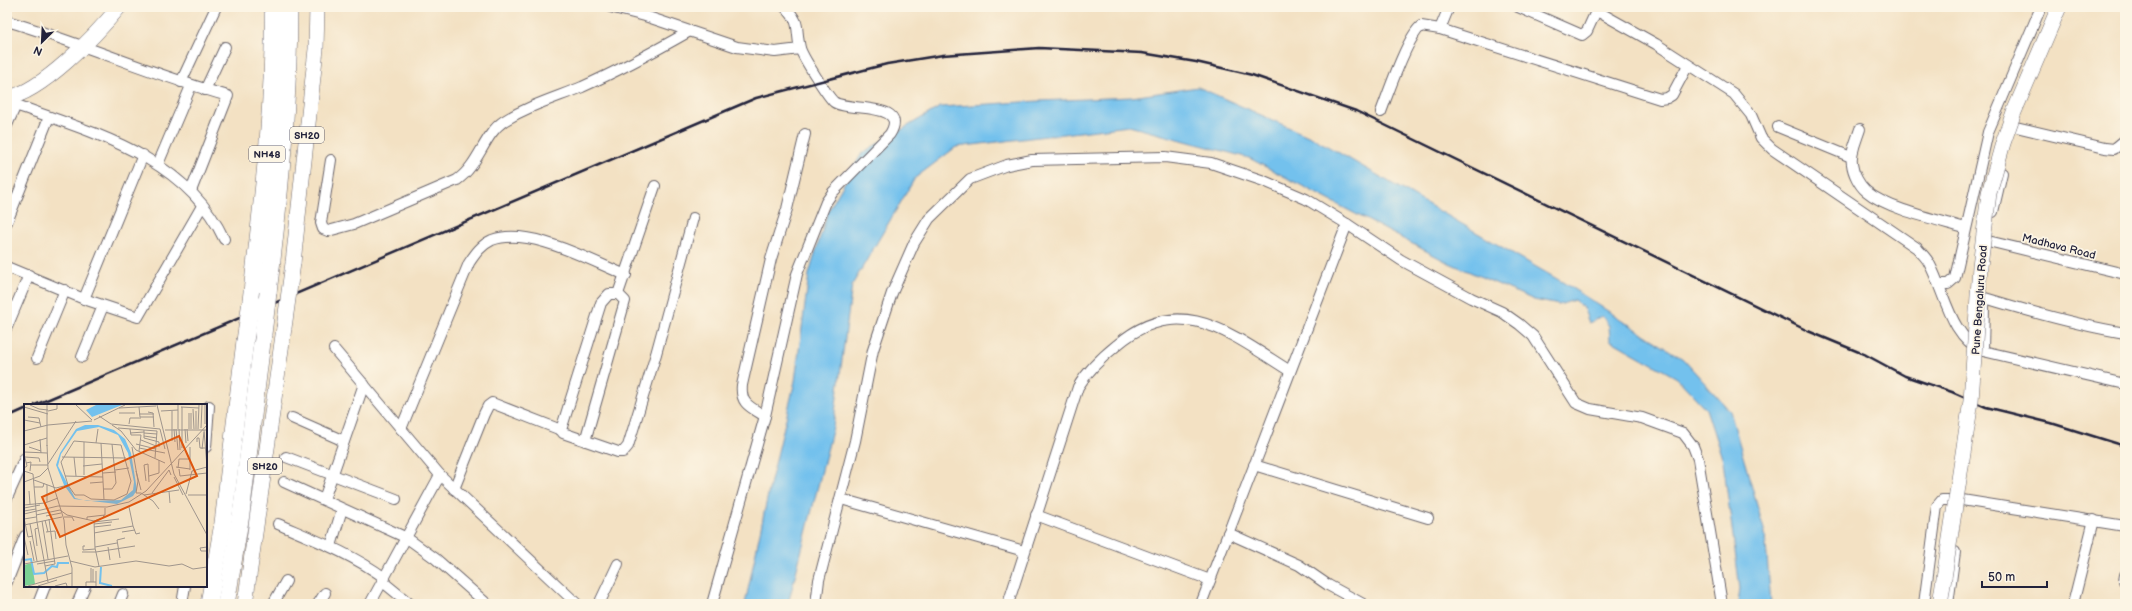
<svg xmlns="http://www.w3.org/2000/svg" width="2132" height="611" font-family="'Balsamiq Sans',sans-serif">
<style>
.water{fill:#73c1ed;stroke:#4a7294}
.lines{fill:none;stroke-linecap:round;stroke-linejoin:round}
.street-casing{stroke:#6b656b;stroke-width:12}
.primary-casing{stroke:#6b656b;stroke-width:16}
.highway-casing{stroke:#6b656b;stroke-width:18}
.street{stroke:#fff;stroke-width:10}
.primary{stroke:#fff;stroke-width:15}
.highway{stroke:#fff;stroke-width:17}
.rail{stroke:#22223b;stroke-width:2.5}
.primary-bridge-casing{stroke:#6b656b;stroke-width:16;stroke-linecap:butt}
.highway-bridge-casing{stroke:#6b656b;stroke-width:18;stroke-linecap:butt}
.primary-bridge{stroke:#fff;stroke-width:15}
.highway-bridge{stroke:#fff;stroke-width:17}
.labels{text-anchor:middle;stroke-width:3.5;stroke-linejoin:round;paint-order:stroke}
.shield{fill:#fcf5e5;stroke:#63616e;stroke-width:1}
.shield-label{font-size:10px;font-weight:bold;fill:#22223b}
.street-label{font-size:11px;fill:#22223b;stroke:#fcf5e5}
.inset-river{fill:none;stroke:#73c1ed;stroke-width:2}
.inset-road{fill:none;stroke:#9f958d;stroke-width:1}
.view{fill:#de560e;fill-opacity:0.15;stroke:#de560e;stroke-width:2}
.inset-edge{fill:none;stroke:#22223b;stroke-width:2}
</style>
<rect width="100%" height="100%" fill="#fcf5e5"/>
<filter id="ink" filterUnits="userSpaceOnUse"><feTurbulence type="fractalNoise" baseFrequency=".025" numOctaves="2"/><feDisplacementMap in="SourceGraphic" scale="8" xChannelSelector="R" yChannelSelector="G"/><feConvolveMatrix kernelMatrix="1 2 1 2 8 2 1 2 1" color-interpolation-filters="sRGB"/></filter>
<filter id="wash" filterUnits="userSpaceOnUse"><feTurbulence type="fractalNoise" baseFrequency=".012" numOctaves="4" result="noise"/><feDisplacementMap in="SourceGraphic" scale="16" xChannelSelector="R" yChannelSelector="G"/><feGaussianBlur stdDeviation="0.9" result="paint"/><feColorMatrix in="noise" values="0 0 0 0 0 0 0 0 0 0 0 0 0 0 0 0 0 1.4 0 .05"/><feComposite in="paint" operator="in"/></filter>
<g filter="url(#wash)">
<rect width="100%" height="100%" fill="#f3e1c3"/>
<polygon class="water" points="1198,87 1315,139 1564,283 1683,359 1730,411 1765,533 1771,604 1738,604 1740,589 1723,461 1706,409 1677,378 1610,340 1609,326 1602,316 1589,323 1583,307 1574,300 1559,305 1534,300 1447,262 1249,158 1129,126 956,147 915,178 852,285 833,427 788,604 745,604 770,485 795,381 809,274 828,211 862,153 940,107 1039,101 1132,97"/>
</g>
<g filter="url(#ink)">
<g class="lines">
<defs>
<g id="street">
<polyline points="610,7 645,16 737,47 775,52 800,49"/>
<polyline points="1518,7 1582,35 1587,31 1598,7"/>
<path d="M 1597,11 L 1656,44 L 1734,94 L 1751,115 L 1761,138 L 1772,149 L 1917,248 C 1921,253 1926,257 1929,263 C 1945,292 1950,337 1983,351 L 2125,384"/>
<path d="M 7,21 C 82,43 153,75 228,96 L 191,191"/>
<polyline points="1440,29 1449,7"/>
<polyline points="181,82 216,7"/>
<polyline points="205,90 225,47"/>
<path d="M 7,100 L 16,105 C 94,133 186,157 224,239"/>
<path d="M 1381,112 C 1388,94 1407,37 1421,26 L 1440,29 L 1660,99 L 1667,98 L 1672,95 L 1688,65"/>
<polyline points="7,125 16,105"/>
<polyline points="1778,127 1851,157"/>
<polyline points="2016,127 2105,148 2114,149 2125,140"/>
<path d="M 1860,129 C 1857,139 1850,153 1852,164 C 1853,173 1859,185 1866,191 C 1887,209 1938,220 1965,228"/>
<path d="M 331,160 L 321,223 L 323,229 L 328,231 L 354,224 L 457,180 C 479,165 484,134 504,121 C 530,105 555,98 582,87 C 620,70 655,51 690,31"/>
<polyline points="158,164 191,86"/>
<polyline points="1993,212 2002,173"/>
<polyline points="7,222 49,117"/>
<polyline points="1988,241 2125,274"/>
<polyline points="7,267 84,299 138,317 202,206"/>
<polyline points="1939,284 1948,284 1955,278 1988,132 2041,7"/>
<polyline points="618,294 655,186"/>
<path d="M 1985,298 C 2031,312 2077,325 2125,333"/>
<polyline points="84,299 143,155"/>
<polyline points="7,327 29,275"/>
<polyline points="334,349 440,475 577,604"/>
<polyline points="1983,351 1984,307"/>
<polyline points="82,357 103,306"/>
<polyline points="37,358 65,290"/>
<path d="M 765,416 C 750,407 740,404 742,385 L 771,259 L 787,209 L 805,134"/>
<polyline points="292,418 344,441"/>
<path d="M 401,429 L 469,263 C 475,254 481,245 492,240 C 529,226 591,261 626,275"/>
<polyline points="585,441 625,301 618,294 609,294 601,303 561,430 563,433 618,452 623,452 628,446 656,354 693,218"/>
<polyline points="206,447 209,406"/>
<polyline points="286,457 396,499"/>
<polyline points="1254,465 1428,518"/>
<polyline points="284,482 407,538 436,559 487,604"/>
<polyline points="454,489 484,414 488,406 492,403 561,430"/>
<polyline points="7,498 25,458"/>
<polyline points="324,499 364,384"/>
<polyline points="841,499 1024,551"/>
<polyline points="1036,515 1210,580"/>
<path d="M 278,524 C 315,540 352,554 385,578"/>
<polyline points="1228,533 1299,565 1328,585 1363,604"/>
<polyline points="331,546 342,509"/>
<polyline points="2124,581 2125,575"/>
<polyline points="7,582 25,536"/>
<polyline points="383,582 410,604"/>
<polyline points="38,604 45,586"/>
<polyline points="77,604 85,586"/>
<polyline points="119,604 123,594"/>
<polyline points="182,604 185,586"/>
<polyline points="273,604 286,581"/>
<polyline points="318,604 325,593"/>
<polyline points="370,604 440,475"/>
<polyline points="599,604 618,564"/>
<path d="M 712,604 L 765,416 L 797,274 L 826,202 L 833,192 L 890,134 C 910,101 848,112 834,102 C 828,97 802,56 800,48 C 795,28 802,24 785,7"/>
<polyline points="816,604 819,580 855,441 873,350 892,293 914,243 929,219 970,179 1007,165 1032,160 1165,157 1211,163 1264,181 1306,199 1347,224 1401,260 1471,298 1502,312 1519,324 1533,336 1576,403 1590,409 1642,418 1683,433 1693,446 1698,459 1722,604"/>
<path d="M 1008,604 L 1078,387 C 1088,370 1102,357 1117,345 C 1180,290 1232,335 1290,371"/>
<polyline points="1201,604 1347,224"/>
<polyline points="1924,604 1937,506 1942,500 1962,500 2125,526"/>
<polyline points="1948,604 1955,552"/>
<polyline points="2073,604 2094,520"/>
</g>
<g id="primary">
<path d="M 7,98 C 42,92 96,35 119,7"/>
<polyline points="293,263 316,49 317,7"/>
<polyline points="245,604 284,328"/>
</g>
<g id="highway">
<path d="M 268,293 C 280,197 289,103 289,7"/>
<path d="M 251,301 C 262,203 275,106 273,7"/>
<polyline points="209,604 223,523 245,341"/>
<polyline points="226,604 241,514 263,334"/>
</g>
</defs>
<use href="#street" class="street-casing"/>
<use href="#primary" class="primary-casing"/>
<use href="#highway" class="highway-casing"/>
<use href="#street" class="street"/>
<use href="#primary" class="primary"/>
<use href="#highway" class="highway"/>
<g class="rail">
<polyline points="35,405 756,98 887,64 943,55 1039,48 1142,53 1196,62 1252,75 1356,111 1808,331 1866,355 1905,376 1952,392 1986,407 2051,423 2125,446"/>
<polyline points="7,417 25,409"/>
</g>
<defs>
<g id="primary-bridge">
<polyline points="284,328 293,263"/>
<polyline points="1940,604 1971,401 1980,266 1989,193 2003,143 2014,112 2059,7"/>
</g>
<g id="highway-bridge">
<polyline points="263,334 268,293"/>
<polyline points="245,341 251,301"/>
</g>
</defs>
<use href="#primary-bridge" class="primary-bridge-casing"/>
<use href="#highway-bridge" class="highway-bridge-casing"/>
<use href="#primary-bridge" class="primary-bridge"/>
<use href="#highway-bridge" class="highway-bridge"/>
</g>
</g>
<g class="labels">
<g class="shield">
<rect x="290" y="127" width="34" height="16" rx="3"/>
<rect x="249" y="146" width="36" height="16" rx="3"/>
<rect x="248" y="458" width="34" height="16" rx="3"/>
</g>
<g class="shield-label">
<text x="307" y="139">SH20</text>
<text x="267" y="158">NH48</text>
<text x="265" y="470">SH20</text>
</g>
<g class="street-label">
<text transform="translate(2059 246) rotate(14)" y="4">Madhava Road</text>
<text transform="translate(1979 300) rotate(-86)" y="4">Pune Bengaluru Road</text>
</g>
</g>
<g transform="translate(24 404)">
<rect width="183" height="183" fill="#f3e1c3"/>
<path d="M 8,159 L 11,180 L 0,182 L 0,161 Z" fill="#7cd194"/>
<path d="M 72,1 L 98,1 L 68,13 L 62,6 ZM 74,21 L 90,26 L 101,35 L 107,49 L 113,86 L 109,92 L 93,100 L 50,95 L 40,81 L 32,61 L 36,49 L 52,25 L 61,21 ZM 75,23 L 94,31 L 104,49 L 110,78 L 109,86 L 97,96 L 63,97 L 51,94 L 34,62 L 37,50 L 53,27 Z" fill="#73c1ed" fill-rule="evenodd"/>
<path class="inset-river" d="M 0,156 L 7,155 L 10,170 L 20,169 L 28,162 L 33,163 L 34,159 L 45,159M 77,163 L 76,179 L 88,182"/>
<path class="inset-road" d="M 6,1 L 15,5 L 24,6M 23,1 L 23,42M 52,1 L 68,16M 133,1 L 150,70 L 183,131M 154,1 L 154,25M 181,1 L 181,20M 0,3 L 24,10M 115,3 L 116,13 L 130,13M 157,3 L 175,4M 95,4 L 132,2M 169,5 L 170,25M 24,7 L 33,5 L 33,1M 137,7 L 154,6M 148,7 L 148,37M 172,7 L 172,25M 124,8 L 129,9 L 130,23M 95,9 L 111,9M 115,10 L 130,10M 75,12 L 87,20 L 136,25M 4,13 L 15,14 L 16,19M 0,16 L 16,19 L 17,23M 70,16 L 101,1M 105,20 L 106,14 L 117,14M 24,21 L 68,17M 88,21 L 97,27 L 112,46 L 141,59M 94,24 L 133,27M 177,24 L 178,1M 106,25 L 107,31 L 117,31 L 115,47M 136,25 L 141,45M 150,25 L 151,38M 152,25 L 154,46M 155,25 L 156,46M 161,25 L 162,39M 163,25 L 164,37M 165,25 L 165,9M 167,25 L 167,9M 174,25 L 175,1M 120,26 L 120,34 L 135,38 L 135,43M 141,26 L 183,26M 180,26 L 183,63M 0,27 L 24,21M 106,29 L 120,28M 120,29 L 133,30M 120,32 L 133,34M 16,35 L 17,49M 117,36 L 132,42M 60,38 L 60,71M 173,38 L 173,34 L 175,34 L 176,44 L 181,44M 72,39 L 74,25M 77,39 L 80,96M 112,40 L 132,45M 0,41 L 23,34M 23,41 L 24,64 L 40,116 L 42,141 L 48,164 L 48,182M 5,43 L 17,47M 108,43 L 114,77 L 112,89 L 117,89 L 129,97 L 135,105M 166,43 L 166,66M 115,44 L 141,49M 158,44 L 158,3M 178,45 L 180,28M 0,48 L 23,49M 0,50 L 3,62 L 0,64M 1,53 L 15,54 L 16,58M 38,53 L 102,54M 50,53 L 52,72M 131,54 L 133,27M 2,59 L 7,58 L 6,67M 24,60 L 52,17M 7,61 L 24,61M 59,62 L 78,60M 152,63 L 166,65M 154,64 L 155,55 L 166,55M 155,65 L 156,72 L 183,69M 91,66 L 105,64M 0,67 L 9,70 L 13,118 L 24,178M 112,67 L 117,86M 79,69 L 92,68M 41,72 L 79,73M 125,72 L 135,69 L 135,56M 150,73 L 159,91M 10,76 L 32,84 L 44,81 L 37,58 L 50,37 L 97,41 L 107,77 L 103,90 L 90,96 L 67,95 L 60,91 L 51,91 L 44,81M 122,77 L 120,61 L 124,60 L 125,78M 0,78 L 16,72 L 24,64M 66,79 L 79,78M 23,81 L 23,98M 10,83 L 19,83 L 20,79M 79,85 L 88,85 L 92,79 L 88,40M 5,87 L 6,100M 145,87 L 146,99M 128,89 L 145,66 L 147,71M 162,90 L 168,67 L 183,63M 120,91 L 155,86M 164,91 L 183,91M 0,101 L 21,99 L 34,94M 105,103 L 109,122M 0,104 L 16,101M 0,107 L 12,105M 0,110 L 34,102 L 83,103 L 105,98 L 122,87 L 183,21M 12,111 L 36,106 L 43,111 L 70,117 L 79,114 L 80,111M 22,112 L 37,109M 40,113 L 48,113 L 50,117M 0,114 L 4,133 L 9,132M 0,115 L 12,113M 21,116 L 24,128M 63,116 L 63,113 L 81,111 L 81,104M 18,117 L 24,155M 70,117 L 71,144 L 75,162M 70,118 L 95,115M 6,120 L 13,157M 70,120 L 88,118M 0,121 L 38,113M 70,123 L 87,121M 22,128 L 31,127 L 32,135M 98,128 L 111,126M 70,129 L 109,122 L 112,130 L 116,129M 0,133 L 4,151M 6,137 L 10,157M 13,142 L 11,125 L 14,124M 61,142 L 59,142 L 59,146 L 71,145M 71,143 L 93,139M 84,143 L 86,156M 183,143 L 176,144 L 177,147 L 183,147M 58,148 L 72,148M 72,148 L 111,142M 96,154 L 93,136 L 101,134M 46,157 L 71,163 L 112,157 L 145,162 L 158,160 L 169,165 L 183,163M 0,160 L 44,152M 13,160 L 31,157M 21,162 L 31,160 L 25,115M 67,178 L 67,164M 69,178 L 69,165M 4,182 L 48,169M 14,182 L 33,176M 31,182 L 42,179 L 43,182M 62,182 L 62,178 L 72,178M 72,182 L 72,167"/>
<path class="view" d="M 155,32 L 173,72 L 36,133 L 18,93 Z"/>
<rect width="183" height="183" class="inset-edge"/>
</g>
<rect width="2132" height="611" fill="none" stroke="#fcf5e5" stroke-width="24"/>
<g transform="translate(42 42) rotate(204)" stroke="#fcf5e5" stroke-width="3" paint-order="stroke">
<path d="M0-3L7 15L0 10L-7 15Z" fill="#22223b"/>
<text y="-6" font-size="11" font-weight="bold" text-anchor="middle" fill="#22223b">N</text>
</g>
<path d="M1982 581v6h65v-6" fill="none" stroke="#22223b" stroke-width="2"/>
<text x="1988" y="581" font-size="12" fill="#22223b" stroke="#fcf5e5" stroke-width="3" paint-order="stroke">50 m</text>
</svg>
